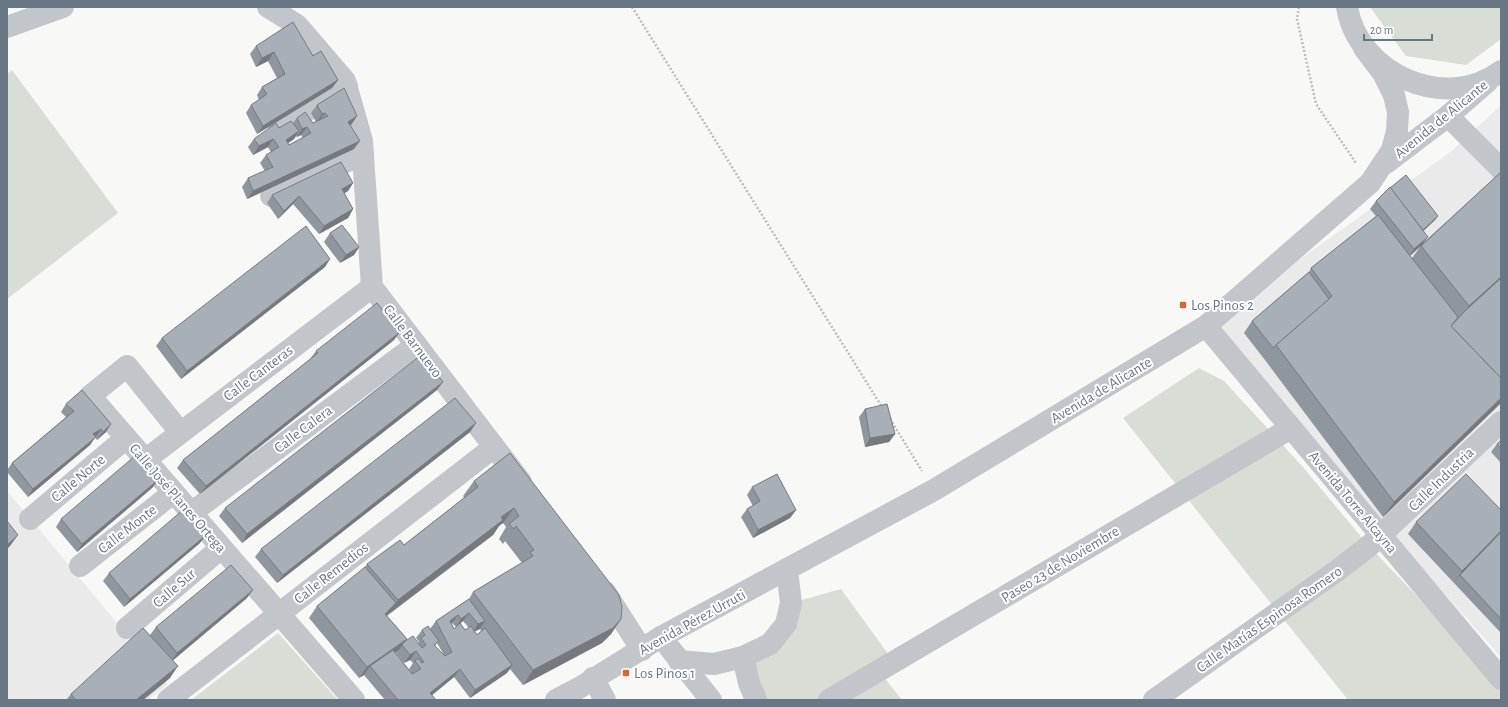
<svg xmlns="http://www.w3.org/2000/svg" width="1508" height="707" font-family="'Alegreya Sans',sans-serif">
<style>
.built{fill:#e9eae9}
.green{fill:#d8ddd6}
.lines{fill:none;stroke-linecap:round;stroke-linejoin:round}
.path{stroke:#babdbf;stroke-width:2.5;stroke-dasharray:2 2;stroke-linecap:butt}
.minor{stroke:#c2c5c9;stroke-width:22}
.tertiary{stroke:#c2c5c9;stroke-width:22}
.wall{fill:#90969d;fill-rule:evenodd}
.shaded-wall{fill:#767a7f}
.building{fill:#a8afb6;stroke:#767a7f}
.poi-dot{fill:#da6535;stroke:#fff;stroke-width:1.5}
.labels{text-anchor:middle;stroke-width:4;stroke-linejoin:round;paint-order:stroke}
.street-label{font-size:15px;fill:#697785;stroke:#fff}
.poi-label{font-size:15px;fill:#697785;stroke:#fff;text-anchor:start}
</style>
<rect width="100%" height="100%" fill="#f8f9f6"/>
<g class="built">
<polygon points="1501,105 1501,657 1206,326 1452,151"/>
<polygon points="7,491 168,684 148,700 7,700"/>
</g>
<g class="green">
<polygon points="1370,7 1501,7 1501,39 1466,65 1406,56"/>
<polygon points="12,70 118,213 7,299 7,74"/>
<polygon points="1199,368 1224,381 1302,466 1369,546 1501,684 1501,700 1348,700 1123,418"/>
<polygon points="841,589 894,662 879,671 902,700 759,700 743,657 770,644 791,603"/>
<polygon points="278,633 338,700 191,700"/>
</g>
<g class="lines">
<g class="path">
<polyline points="632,7 882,407"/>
<polyline points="1299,7 1297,19 1316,104 1356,163"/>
<polyline points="890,419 922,471"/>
</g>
<g class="minor">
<polyline points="268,7 297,25 345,81 362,141 372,287 521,482"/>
<polyline points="7,27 63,7"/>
<polyline points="1448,116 1501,169"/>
<polyline points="279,127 347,86"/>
<polyline points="271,196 363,154"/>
<polyline points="1206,326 1501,679"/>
<polyline points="180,432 127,366 90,396 354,700"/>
<polyline points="145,460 372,287"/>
<polyline points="191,513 416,345"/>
<polyline points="30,519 126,438"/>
<polyline points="80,566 173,493"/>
<polyline points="605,592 642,650"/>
<polyline points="127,628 221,548"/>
<polyline points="661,637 711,700"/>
<polyline points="743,657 749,683 756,700"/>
<polyline points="679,661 714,664 743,657 770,644 786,624 791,603 787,570"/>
<polyline points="593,678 605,700"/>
<polyline points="168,700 494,447"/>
<polyline points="829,700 1291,428"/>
<polyline points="1154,700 1338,570 1369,546 1501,422"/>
</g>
<g class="tertiary">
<path d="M 1347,7 C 1358,74 1445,113 1501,71"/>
<polyline points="1386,163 1448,116 1487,82"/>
<polyline points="556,700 579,688 661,637 934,490 1206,326 1370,183 1392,150 1397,131 1398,112 1394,95 1383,73 1364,48"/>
</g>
</g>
<g class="wall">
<polygon points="256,46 313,56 338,80 332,88 257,134 246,113 251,105 259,100 257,95 262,87 277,78 268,61 256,67 250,54"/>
<path d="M 317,105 L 357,116 L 351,125 L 350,125 L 354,149 L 247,199 L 242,187 L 248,178 L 265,171 L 260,163 L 266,155 L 271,152 L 268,147 L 253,155 L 248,147 L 254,139 L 279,128 L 293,123 L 297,118 L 313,123 L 316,122 L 311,113 ZM 301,135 L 303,138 L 289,145 L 288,143 L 294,139 L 296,136 L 297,137 Z"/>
<path d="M 1501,172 L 1501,403 L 1383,517 L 1265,360 L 1244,333 L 1252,321 L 1309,272 L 1311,268 L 1376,216 L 1370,209 L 1376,201 L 1390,188 L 1438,216 L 1435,220 L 1423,231 L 1423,243 ZM 1420,247 L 1412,258 L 1410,256 Z"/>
<polygon points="353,183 348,191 344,193 353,209 348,218 319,234 293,204 278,219 267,203 272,195"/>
<polygon points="330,233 359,247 354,255 340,263 324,242"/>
<polygon points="325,267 181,379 156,346 162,338"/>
<polygon points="394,340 200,494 177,468 183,460 310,359 316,351"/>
<polygon points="437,390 242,543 219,516 225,508"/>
<polygon points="66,404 106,432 97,440 95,437 90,445 28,497 7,472 7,470 12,463 66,417 61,412"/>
<polygon points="865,409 895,434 889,442 865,447 859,417"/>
<polygon points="476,423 470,432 277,583 255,557 261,549"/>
<polygon points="1501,440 1501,463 1491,452 1497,444"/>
<path d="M 510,453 L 621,619 L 611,634 L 602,643 L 523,685 L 510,669 L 507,673 L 470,698 L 454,677 L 432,695 L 436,700 L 385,700 L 364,675 L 359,678 L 309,618 L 317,606 L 365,567 L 367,564 L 404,545 L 464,498 L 463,496 L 474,481 ZM 503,523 L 506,527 L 499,539 L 503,544 L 505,541 L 522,563 L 473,592 L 469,599 L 436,621 L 430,629 L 422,630 L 416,638 L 419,642 L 418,643 L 404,642 L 407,639 L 387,616 L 493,535 L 499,526 ZM 463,621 L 469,628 L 465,630 L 460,624 ZM 451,623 L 452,623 L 456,627 L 454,629 ZM 480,629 L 481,631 L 477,635 L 474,632 ZM 437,643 L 444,655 L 435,646 ZM 398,651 L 396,653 L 404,663 L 410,660 L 413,663 L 409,669 L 413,674 L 395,653 Z"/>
<polygon points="158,480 152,488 77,552 56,527 61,519"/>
<polygon points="752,487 796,510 790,518 753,538 741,517 747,509 753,506 747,495"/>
<polygon points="1501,510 1501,633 1408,534 1416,522"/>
<polygon points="200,543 124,607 103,581 109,573"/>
<polygon points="247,598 173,660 170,678 143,700 66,700 71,694 150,635 156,627"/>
</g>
<g class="shaded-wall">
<polygon points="274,52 268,61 256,67 262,58"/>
<polygon points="338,80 332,88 257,134 263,126"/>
<polygon points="325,113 319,121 317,122 322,114"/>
<polygon points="357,116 351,125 342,130 348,122"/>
<polygon points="307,127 301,135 297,137 302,129"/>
<polygon points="299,131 294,139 281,148 286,140"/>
<polygon points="273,139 268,147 253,155 259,146"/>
<polygon points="360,141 354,149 247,199 253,191"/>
<polygon points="353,183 348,191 337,198 342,189"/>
<polygon points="299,196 293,204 278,219 284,211"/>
<polygon points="353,209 348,218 319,234 324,226"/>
<polygon points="1438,216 1435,220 1417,237 1420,233"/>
<polygon points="1428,237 1422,245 1408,257 1414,249"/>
<polygon points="359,247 354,255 340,263 346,255"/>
<polygon points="330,259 325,267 181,379 187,371"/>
<polygon points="1501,277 1501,281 1458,321 1469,306"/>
<polygon points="400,332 394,340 200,494 206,486"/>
<polygon points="443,382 437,390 242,543 247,534"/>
<polygon points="1501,398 1501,403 1383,517 1394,502"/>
<polygon points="476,423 470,432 277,583 283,575"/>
<polygon points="111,424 106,432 97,440 103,432"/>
<polygon points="101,429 90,445 28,497 33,489 93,434"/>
<polygon points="895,434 889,442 865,447 870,438"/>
<polygon points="158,480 152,488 77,552 82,544"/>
<polygon points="514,508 503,523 499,526 493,535 387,615 398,600"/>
<polygon points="796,510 790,518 753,538 758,530"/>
<polygon points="1501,531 1501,534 1460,575 1454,583 1462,571"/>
<polygon points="18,535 10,546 7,549 7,545"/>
<polygon points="206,535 200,543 124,607 130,599"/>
<polygon points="253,590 247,598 171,662 177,653"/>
<polygon points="396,603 387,615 377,626 385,614"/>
<polygon points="469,613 463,621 456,627 461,619"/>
<polygon points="458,615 452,623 445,629 450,621"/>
<polygon points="621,619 611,634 602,643 523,685 533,670"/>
<polygon points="485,621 480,629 473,632 478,624"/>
<polygon points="407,639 398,651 372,669 370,666 364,675 359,678 367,667"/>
<polygon points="416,651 410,660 404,663 410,655"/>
<polygon points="512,665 507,673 470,698 475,690"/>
<polygon points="178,666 170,678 143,700 136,700"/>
<polygon points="460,669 454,677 426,700 430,693"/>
</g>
<g class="building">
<polygon points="293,22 313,56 321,51 338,80 263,126 251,105 267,94 262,87 285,74 274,52 262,58 256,46"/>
<polygon points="344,88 357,116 348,122 360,141 253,191 248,178 273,167 266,155 279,147 273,139 259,146 254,139 276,123 279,128 291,121 299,131 286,140 289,145 311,133 307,127 302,129 297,118 305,112 313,123 328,116 325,113 322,114 317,105"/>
<polygon points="341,162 353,183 342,189 353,209 324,226 299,196 284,211 272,195"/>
<polygon points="1501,172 1501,277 1469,306 1421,246"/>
<polygon points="1406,175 1438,216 1423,230 1390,188"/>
<polygon points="1390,187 1428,237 1414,249 1376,201"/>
<polygon points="1378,215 1458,317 1451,326 1501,378 1501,398 1394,502 1276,345 1332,296 1311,268"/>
<polygon points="342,225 359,247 346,255 330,233"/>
<polygon points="306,226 330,259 187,371 162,338"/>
<polygon points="1309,272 1329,299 1276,345 1273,348 1252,321"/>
<polygon points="1501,278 1501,378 1451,326 1466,310"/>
<polygon points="377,303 400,332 206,486 183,460 318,353 316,351"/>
<polygon points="421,355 443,382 247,534 225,508"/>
<polygon points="82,390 111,424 103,432 101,429 93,434 96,437 33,489 12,463 74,411 66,404"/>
<polygon points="455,398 476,423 283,575 261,549"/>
<polygon points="887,404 895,434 870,438 865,409"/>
<polygon points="1501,440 1501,449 1497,444"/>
<polygon points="510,453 619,595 622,607 621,619 613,628 533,670 473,592 533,556 530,552 534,550 516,526 514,529 509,524 519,516 514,508 501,517 503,520 398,600 367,564 400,540 404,545 478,487 474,481"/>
<polygon points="136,455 158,480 82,544 61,519"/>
<polygon points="777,474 796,510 758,530 747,509 760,501 752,487"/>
<polygon points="1466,474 1501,510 1501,531 1462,571 1416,522"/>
<polygon points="184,509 206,535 130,599 109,573"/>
<polygon points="7,521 18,535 7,545"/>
<polygon points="1501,532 1501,619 1460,575"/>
<polygon points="231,565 253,590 177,653 156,627"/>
<polygon points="365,567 396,603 385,614 407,639 367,667 317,606"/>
<polygon points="469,599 485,621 478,624 469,613 461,619 458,615 450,621 454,629 460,623 465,630 471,626 477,635 485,628 512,665 475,690 460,669 430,693 436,700 398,700 370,666 393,650 412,674 421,669 415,661 418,658 422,663 424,662 416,651 410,655 402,645 404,642 413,636 422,648 426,645 421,638 425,635 422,630 428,626 439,641 434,645 445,656 452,652 436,621"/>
<polygon points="143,628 178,666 136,700 76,700 71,694"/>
</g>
<g class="poi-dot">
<rect x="1179" y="301" width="8" height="8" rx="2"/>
<rect x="622" y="669" width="8" height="8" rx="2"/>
</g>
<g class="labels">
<g class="street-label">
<text transform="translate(1441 119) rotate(-39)" y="5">Avenida de Alicante</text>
<text transform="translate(413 341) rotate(53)" y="5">Calle Barnuevo</text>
<text transform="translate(258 373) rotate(-37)" y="5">Calle Canteras</text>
<text transform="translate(1101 390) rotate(-31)" y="5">Avenida de Alicante</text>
<text transform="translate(303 429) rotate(-37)" y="5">Calle Calera</text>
<text transform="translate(78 478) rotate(-40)" y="5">Calle Norte</text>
<text transform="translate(1441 479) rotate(-44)" y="5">Calle Industria</text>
<text transform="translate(178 498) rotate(49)" y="5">Calle José Planes Ortega</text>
<text transform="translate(1353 502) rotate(50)" y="5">Avenida Torre Alcayna</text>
<text transform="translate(127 529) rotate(-38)" y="5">Calle Monte</text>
<text transform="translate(1060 564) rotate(-31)" y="5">Paseo 23 de Noviembre</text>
<text transform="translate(331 573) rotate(-38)" y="5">Calle Remedios</text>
<text transform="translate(174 588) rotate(-41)" y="5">Calle Sur</text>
<text transform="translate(1269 619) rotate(-35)" y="5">Calle Matías Espinosa Romero</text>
<text transform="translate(692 622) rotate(-29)" y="5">Avenida Pérez Urruti</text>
</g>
<g class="poi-label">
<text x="1191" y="310">Los Pinos 2</text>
<text x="634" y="678">Los Pinos 1</text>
</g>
</g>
<rect width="1508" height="707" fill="none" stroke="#697785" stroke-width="16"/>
<path d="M1364 34v6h68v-6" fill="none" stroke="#697785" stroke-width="2"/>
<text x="1370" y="34" font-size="12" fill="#697785" stroke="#ffffff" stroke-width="3" paint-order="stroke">20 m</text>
</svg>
